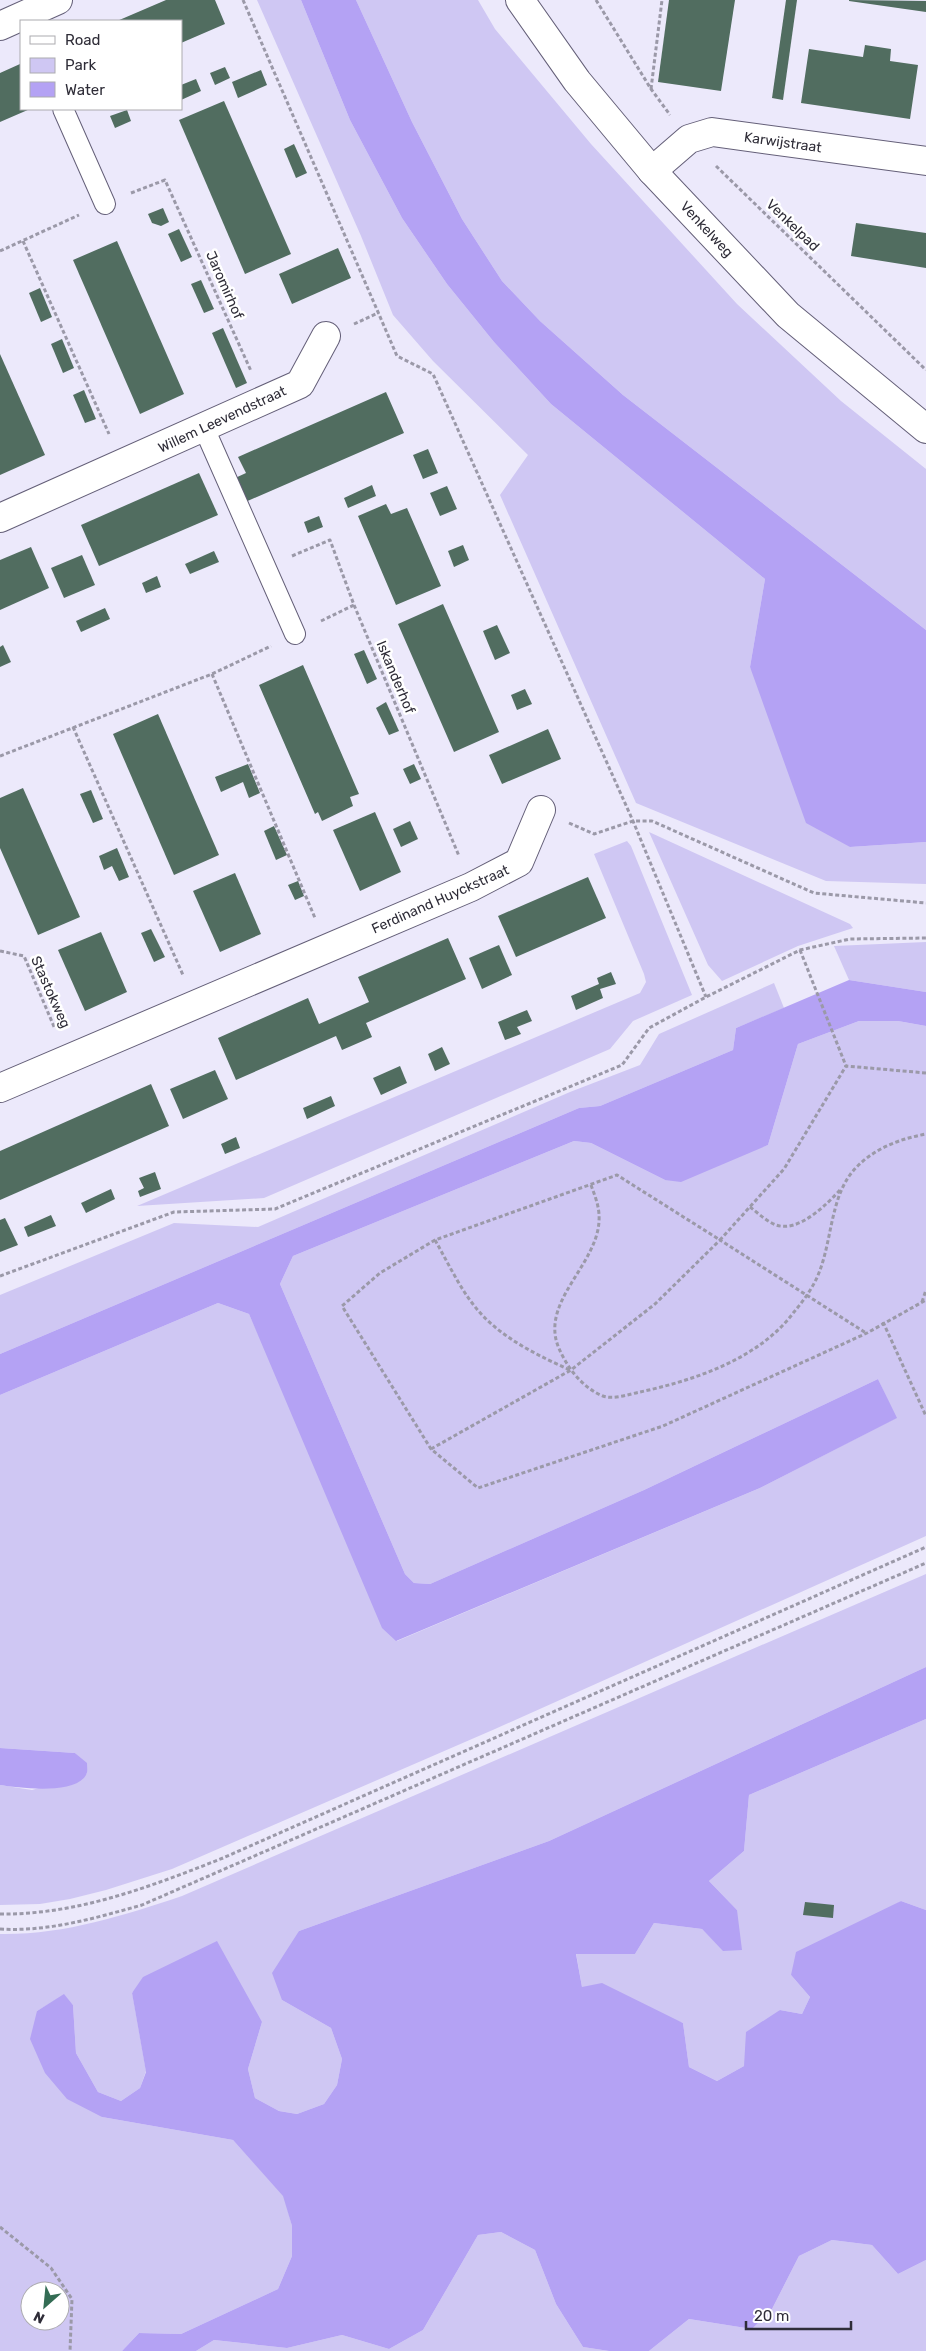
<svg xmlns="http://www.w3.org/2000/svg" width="926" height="2351" font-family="Rubik,sans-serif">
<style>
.green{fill:#cfc7f3;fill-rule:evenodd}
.water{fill:#b4a2f4}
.building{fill:#516d60}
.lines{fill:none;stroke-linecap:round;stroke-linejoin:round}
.lane-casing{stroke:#645f78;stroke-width:22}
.street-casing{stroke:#645f78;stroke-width:30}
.path{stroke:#9b99a8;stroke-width:3;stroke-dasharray:4 2.5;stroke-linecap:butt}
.lane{stroke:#fff;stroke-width:20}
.street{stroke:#fff;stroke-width:28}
.labels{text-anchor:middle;stroke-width:5;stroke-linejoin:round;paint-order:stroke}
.street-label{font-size:14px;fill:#2f2d38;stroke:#fff}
</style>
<rect width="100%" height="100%" fill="#ece9fb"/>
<g class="green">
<polygon points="257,0 301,0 350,120 402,218 447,284 494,342 551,404 765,579 750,667 850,847 926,842 926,884 826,881 636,803 500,495 528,455 433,361 393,315 361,236"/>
<polygon points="356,0 478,0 495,29 591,144 737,304 841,401 926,469 926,630 623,395 540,321 502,281 462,219 412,122"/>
<polygon points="649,832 850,924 853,928 798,946 722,981 708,965"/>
<polygon points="627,841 631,846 692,995 633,1021 610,1049 264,1198 137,1206 640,993 646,982 644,974 594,854"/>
<polygon points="926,942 926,992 849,980 834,946"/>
<polygon points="774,983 784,1008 736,1028 733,1050 600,1106 579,1108 0,1354 0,1295 174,1223 258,1227 570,1092 640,1065 659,1034"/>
<polygon points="859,1021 898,1021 926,1026 926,1536 495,1729 172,1869 106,1890 70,1899 40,1904 0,1905 0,1785 32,1790 87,1774 87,1764 75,1753 0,1748 0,1395 218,1303 249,1314 397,1641 760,1488 896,1418 878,1379 644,1490 430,1584 414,1583 405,1574 280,1284 293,1256 574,1141 591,1143 665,1180 768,1145 798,1044"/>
<path d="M 926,1574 L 926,1667 L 549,1841 L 299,1931 L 282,2000 L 331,2028 L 342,2059 L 337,2085 L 324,2104 L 297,2114 L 279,2111 L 255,2098 L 248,2069 L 262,2022 L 132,1992 L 146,2071 L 140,2088 L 121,2101 L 98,2092 L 76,2053 L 73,2005 L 64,1995 L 37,2011 L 102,2117 L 233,2140 L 284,2196 L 292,2226 L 292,2256 L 278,2289 L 181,2334 L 139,2333 L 122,2351 L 0,2351 L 0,1934 C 63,1935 122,1916 182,1896 ZM 30,2291 L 60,2291 L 60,2321 L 30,2321 Z"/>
<polygon points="926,1719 926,1910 901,1901 791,1975 810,1997 802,2014 780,2010 744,2066 717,2081 689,2067 683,2023 582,1987 576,1953 635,1954 654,1923 702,1929 723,1950 737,1910 709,1881 744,1851 749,1795"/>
<polygon points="501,2232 535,2250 556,2304 583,2347 609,2351 196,2351 214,2340 287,2348 342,2335 389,2349 423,2330 478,2235"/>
<polygon points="832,2240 872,2245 898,2274 926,2260 926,2351 649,2351 689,2319 752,2329 772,2309 799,2256"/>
</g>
<g class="water">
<polygon points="301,0 356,0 412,122 462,219 502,281 540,321 623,395 926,630 926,842 850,847 806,823 750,667 765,579 551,404 494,342 447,284 402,218 350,120"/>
<polygon points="849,980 926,992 926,1026 898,1021 859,1021 798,1044 768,1145 681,1182 665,1180 591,1143 574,1141 293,1256 280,1284 405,1574 414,1583 430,1584 644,1490 878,1379 897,1418 760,1488 396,1641 382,1628 249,1314 218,1303 0,1395 0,1354 579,1108 600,1106 733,1050 736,1028"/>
<polygon points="926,1667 926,1719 749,1795 744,1851 709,1881 737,1910 742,1950 723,1951 702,1929 654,1923 635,1954 576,1954 582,1987 602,1983 683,2023 689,2067 717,2081 744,2066 746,2032 780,2010 802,2014 810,1997 791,1975 796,1952 901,1901 926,1910 926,2260 898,2274 872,2245 832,2240 799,2256 772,2309 752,2329 689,2319 649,2351 609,2351 583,2347 556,2304 535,2250 501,2232 478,2235 423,2330 389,2349 342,2335 287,2348 214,2340 196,2351 122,2351 139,2333 181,2334 278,2289 292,2256 292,2226 283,2196 233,2140 102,2117 67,2099 45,2073 30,2039 37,2011 64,1994 73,2005 76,2053 98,2092 121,2101 140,2088 146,2072 132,1993 143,1977 217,1941 262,2022 248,2069 255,2098 279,2111 297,2114 324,2104 337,2085 342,2059 331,2028 282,2000 272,1973 299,1931 549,1841"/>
<path d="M 0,1748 L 75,1753 L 87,1763 C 87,1767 88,1772 86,1775 C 75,1795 19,1788 0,1785 Z"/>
</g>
<g class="building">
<polygon points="166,0 215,0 225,24 181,43 181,21 117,21"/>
<polygon points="669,0 735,0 721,91 658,82"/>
<polygon points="786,0 797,0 783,100 772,98"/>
<polygon points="849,0 926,1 926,12 849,1"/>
<polygon points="865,45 891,49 890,61 918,65 910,119 801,103 809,49 863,57"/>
<polygon points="20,64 21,109 30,109 0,122 0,73"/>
<polygon points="225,67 230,78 215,85 210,73"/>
<polygon points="261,70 267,85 238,98 232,82"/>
<polygon points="196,79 201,91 181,100 181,85"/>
<polygon points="224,101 291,254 245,274 179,120"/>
<polygon points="127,110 131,121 115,128 110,116"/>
<polygon points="294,144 307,173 296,178 284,149"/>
<polygon points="163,208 169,222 161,226 152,223 148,214"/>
<polygon points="856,223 926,233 926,268 851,256"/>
<polygon points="179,229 192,257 181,262 168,234"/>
<polygon points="117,241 184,394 140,414 73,260"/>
<polygon points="338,248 351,278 292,304 279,274"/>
<polygon points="201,280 214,309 204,313 191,284"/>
<polygon points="40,288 52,317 41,322 29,293"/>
<polygon points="223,328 247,383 236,388 212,333"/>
<polygon points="62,339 74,368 63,373 51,344"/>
<polygon points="0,354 45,455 0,475"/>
<polygon points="84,390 96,419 85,423 73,395"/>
<polygon points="386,392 404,433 243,503 233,479 246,473 238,457"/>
<polygon points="428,449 438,473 423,479 413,455"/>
<polygon points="199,473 218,515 99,566 81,525"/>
<polygon points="372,485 376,496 348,508 344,498"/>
<polygon points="447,486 457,509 440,516 430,493"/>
<polygon points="386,504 391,514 407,508 441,586 396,605 358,516"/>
<polygon points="319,516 323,527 308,533 304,522"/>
<polygon points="463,545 469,560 454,567 448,551"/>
<polygon points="31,547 49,588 0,610 0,560"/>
<polygon points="214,551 219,562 190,574 185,564"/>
<polygon points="82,555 95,585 64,598 51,568"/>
<polygon points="157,576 161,587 146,593 142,583"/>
<polygon points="443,604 499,732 454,752 398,624"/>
<polygon points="105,608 110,619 81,632 76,621"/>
<polygon points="497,625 510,653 495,660 483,631"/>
<polygon points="3,645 11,662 0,667 0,647"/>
<polygon points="364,650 377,679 367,684 354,654"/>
<polygon points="303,665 359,794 350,797 353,806 322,821 318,812 315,814 259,685"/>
<polygon points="525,689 532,704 517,710 511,695"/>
<polygon points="386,702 399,731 389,735 376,708"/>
<polygon points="158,714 219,855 174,875 113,734"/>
<polygon points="548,729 561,759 502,784 489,755"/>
<polygon points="248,764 260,793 249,798 243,782 221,792 215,777"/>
<polygon points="414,764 421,779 410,784 403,769"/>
<polygon points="23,788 80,917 38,935 0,848 0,798"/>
<polygon points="91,790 103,819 93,823 80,794"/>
<polygon points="375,812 401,872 360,891 333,830"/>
<polygon points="410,821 418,839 401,847 393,829"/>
<polygon points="274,826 287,855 276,860 264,831"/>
<polygon points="117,848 129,877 119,881 112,866 104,870 99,856"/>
<polygon points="235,873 261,934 220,952 193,891"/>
<polygon points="588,877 606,918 516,957 498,916"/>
<polygon points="298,881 304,896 295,900 288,885"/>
<polygon points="151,929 165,957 154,962 141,933"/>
<polygon points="101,932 127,992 85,1011 58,950"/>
<polygon points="448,938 466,979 366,1023 372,1037 342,1050 336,1036 236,1080 218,1038 308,998 319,1024 369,1002 358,977"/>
<polygon points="499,945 512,975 482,989 469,958"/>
<polygon points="611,972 616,984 600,989 603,998 576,1010 571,996 599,984 597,978"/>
<polygon points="527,1010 532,1021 517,1027 521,1034 505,1040 498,1022"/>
<polygon points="442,1047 450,1064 435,1071 428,1054"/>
<polygon points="400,1066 407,1083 381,1095 373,1078"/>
<polygon points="215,1070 228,1099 183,1119 170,1089"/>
<polygon points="151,1084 169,1126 0,1200 0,1151"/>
<polygon points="331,1096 335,1106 307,1119 303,1108"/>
<polygon points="236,1137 240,1148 225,1154 221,1144"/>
<polygon points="155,1172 161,1189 140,1197 138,1191 144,1188 139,1178"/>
<polygon points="111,1189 115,1199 86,1213 81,1203"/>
<polygon points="51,1215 56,1226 28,1237 24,1227"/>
<polygon points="5,1218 18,1245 0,1252 0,1220"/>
<polygon points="805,1902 834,1905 833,1918 803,1915"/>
</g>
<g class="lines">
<defs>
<g id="lane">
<polyline points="63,109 105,204"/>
<polyline points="204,428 295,634"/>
</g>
<g id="street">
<polyline points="520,0 577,81 652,171 788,315 926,429"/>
<polyline points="0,26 58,0"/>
<polyline points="652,171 689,139 712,132 926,161"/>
<polyline points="0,518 300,384 326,336"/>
<polyline points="0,1088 471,887 519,862 541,810"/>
</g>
</defs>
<use href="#lane" class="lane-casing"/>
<use href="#street" class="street-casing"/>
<g class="path">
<polyline points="243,0 397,356 433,374 633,821 706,997"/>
<polyline points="596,0 651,89 670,115"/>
<polyline points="651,89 662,0"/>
<polyline points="716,166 926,370"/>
<polyline points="131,193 165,180 251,371"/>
<polyline points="23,241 109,434"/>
<polyline points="0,251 79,215"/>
<polyline points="354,324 378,313"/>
<polyline points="292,556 330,540 354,605 459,856"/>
<polyline points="321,621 354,605"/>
<polyline points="212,674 315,918"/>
<polyline points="73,727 183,975"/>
<polyline points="0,756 212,674 271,646"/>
<polyline points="569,823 594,834 633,821 652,821 814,893 926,903"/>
<polyline points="800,950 846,1066"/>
<polyline points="0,951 24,956 55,1029"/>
<polyline points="926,1073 846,1066 784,1169 720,1240 617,1175 435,1240 380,1273 342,1306 431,1449 478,1488 663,1426 867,1333 926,1300"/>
<path d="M 591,1185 C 595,1196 600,1208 599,1221 C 597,1265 541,1301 558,1346 C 566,1366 582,1388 603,1396 C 614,1400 629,1394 640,1392 C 695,1380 759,1359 794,1312 C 804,1300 815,1285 820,1270 C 832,1238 831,1197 853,1171 C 872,1149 899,1139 926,1134"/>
<path d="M 750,1207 C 758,1213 766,1221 776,1225 C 799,1233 827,1204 841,1189"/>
<path d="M 435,1240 C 450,1266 463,1296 485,1318 C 508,1341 541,1357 570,1370"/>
<polyline points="0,1276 174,1212 275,1209 622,1065 649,1028 706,997 800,950 850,939 926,938"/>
<polyline points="922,1302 926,1290"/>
<polyline points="883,1322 926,1416"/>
<polyline points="431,1449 571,1370 655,1304 720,1240 866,1333"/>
<path d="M 0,1914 C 78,1915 152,1886 223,1858 L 926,1547"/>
<path d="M 0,1929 C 49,1932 95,1918 142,1905 L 926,1563"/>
<polyline points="0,2227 51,2268 72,2299 70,2351"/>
</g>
<use href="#lane" class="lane"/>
<use href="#street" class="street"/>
</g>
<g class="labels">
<g class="street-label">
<text transform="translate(783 142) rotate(8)" y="5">Karwijstraat</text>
<text transform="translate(793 225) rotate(44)" y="5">Venkelpad</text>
<text transform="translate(707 229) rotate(47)" y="5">Venkelweg</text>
<text transform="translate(225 285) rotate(66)" y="5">Jaromirhof</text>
<text transform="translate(222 419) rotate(-25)" y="5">Willem Leevendstraat</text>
<text transform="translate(396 677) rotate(67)" y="5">Iskanderhof</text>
<text transform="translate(440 899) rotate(-24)" y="5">Ferdinand Huyckstraat</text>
<text transform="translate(51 992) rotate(66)" y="5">Stastokweg</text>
</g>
</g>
<rect x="20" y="20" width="162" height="90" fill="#ffffff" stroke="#acabaf"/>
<rect x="30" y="36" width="25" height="8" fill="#ffffff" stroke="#acabaf"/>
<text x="65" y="45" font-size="15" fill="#2f2d38">Road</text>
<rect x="30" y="58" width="25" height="15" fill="#cfc7f3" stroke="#acabaf"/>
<text x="65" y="70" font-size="15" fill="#2f2d38">Park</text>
<rect x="30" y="82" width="25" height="15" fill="#b4a2f4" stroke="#acabaf"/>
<text x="65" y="95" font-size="15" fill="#2f2d38">Water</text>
<g transform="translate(45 2306) rotate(207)"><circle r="24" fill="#ffffff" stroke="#acabaf"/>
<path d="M0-4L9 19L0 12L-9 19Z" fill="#336c54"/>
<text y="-8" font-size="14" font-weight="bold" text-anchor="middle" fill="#2f2d38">N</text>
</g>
<path d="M746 2321v8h105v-8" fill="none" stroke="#2f2d38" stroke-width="2.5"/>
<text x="754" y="2321" font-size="15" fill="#2f2d38" stroke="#ffffff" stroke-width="4" paint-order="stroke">20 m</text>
</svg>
